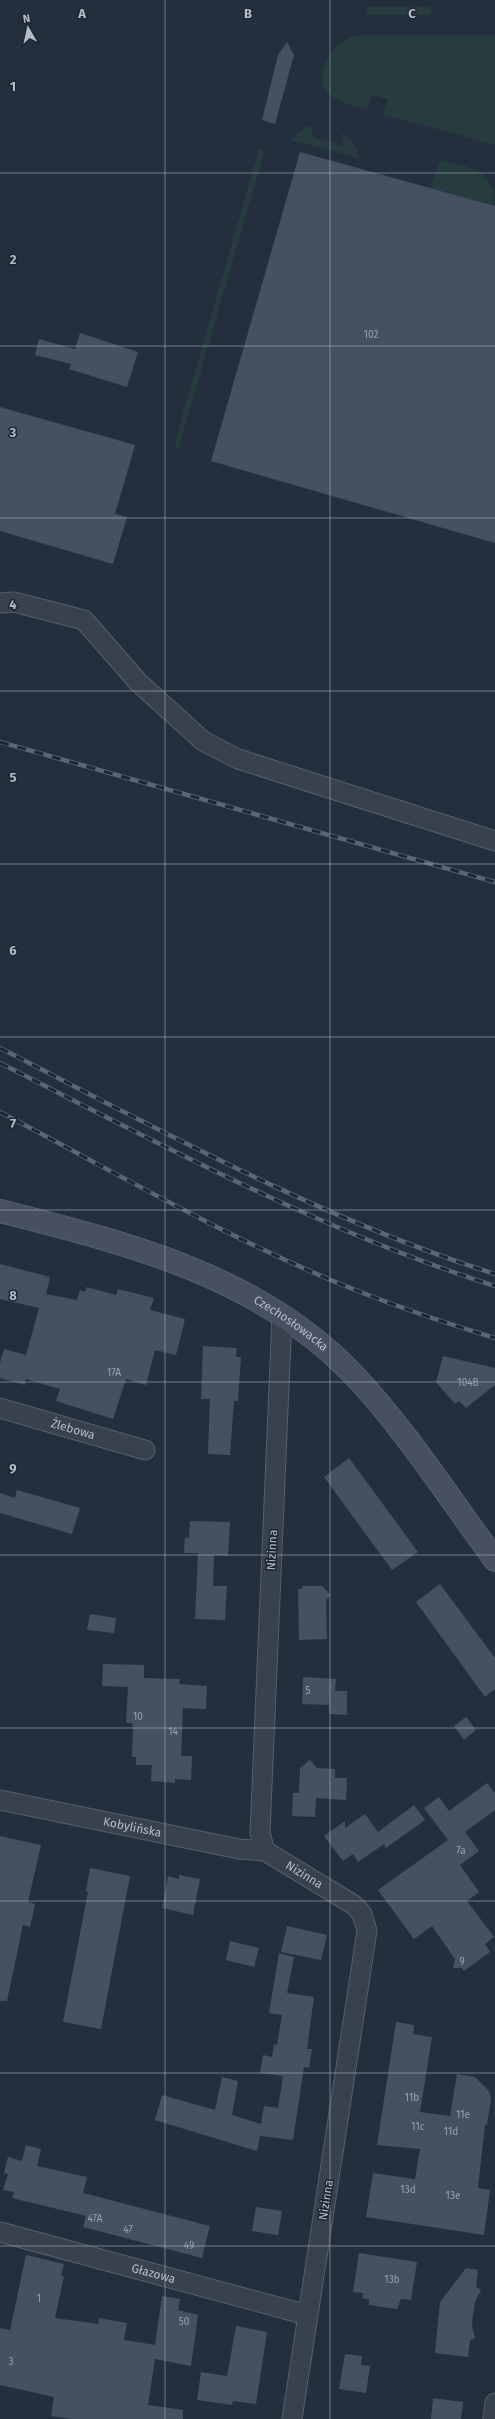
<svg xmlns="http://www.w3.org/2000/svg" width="495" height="2419" font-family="'Fira Sans',sans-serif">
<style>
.green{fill:#263c3f}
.building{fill:#455162}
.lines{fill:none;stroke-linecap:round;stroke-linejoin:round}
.street-casing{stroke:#565f6c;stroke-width:21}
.secondary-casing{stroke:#565f6c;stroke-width:24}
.street{stroke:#38414e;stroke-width:19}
.secondary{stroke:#465061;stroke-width:22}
.rail-casing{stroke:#5a6575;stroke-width:4.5}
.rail{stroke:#1d2633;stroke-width:3;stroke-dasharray:9;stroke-linecap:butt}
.grid{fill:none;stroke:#b4bcc9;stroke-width:1;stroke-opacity:0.55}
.labels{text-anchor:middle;stroke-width:3;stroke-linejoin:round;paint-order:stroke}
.number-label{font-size:10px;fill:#98a1af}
.street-label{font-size:12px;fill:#b4bcc9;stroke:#1d2633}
.grid-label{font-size:13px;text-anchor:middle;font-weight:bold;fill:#b4bcc9;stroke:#1d2633;stroke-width:3;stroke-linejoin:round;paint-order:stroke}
</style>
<rect width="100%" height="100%" fill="#242f3e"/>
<g class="green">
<polygon points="367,7 429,7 433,11 429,15 367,15"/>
<path d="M 365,35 L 495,35 L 495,145 L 383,114 L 388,99 L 373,95 L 368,109 C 353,105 338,103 327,92 C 311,76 333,45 349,38 C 354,36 360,36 365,35 Z"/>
<path d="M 311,126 L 314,138 L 344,146 L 341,133 C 351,139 357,147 359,158 L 291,140 L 304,128 Z"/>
<polygon points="259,149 263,150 264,153 178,450 175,449 176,438"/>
<path d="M 440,160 C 470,167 495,170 495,206 L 431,188 Z"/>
</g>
<g class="building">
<polygon points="287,42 294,55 275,124 262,120 278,55"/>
<polygon points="300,152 495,206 495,543 211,461"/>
<polygon points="80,333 138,352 127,387 69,369 71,364 35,355 39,339 75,349"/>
<polygon points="0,407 135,445 115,514 127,517 113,564 0,531"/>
<polygon points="0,1264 50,1277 46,1294 77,1300 80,1290 85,1292 87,1287 116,1295 118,1289 154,1298 150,1310 185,1319 176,1355 155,1350 146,1385 126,1379 113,1419 56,1401 60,1389 26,1379 25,1385 0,1378 0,1363 4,1349 26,1355 39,1308 0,1299"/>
<polygon points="203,1346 237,1348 236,1357 241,1357 238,1401 234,1401 230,1455 208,1454 210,1399 201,1399"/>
<polygon points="443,1356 495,1368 495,1385 466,1408 459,1401 455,1404 436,1382"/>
<polygon points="349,1458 418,1552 392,1570 324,1477"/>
<polygon points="17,1490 80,1508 72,1534 0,1513 0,1493 15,1498"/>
<polygon points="190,1521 230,1522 228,1556 214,1555 213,1586 227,1586 225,1620 195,1619 198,1553 184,1553 185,1537 189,1538"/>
<polygon points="440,1584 495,1658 495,1689 485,1697 416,1602"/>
<polygon points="302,1586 322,1586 331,1595 326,1600 327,1639 299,1640 298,1589 302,1589"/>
<polygon points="90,1614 116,1618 114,1633 87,1630"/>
<polygon points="103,1664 144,1665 144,1678 180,1679 179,1684 207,1686 206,1709 183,1708 181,1756 192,1756 191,1780 175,1779 175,1783 151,1781 152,1765 136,1765 136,1757 132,1757 133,1727 132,1723 126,1723 128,1687 102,1686"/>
<polygon points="303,1677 336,1679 335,1691 347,1691 347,1715 329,1714 329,1705 302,1704"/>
<polygon points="466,1717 476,1730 464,1740 454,1726"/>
<polygon points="310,1760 317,1768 335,1769 335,1778 347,1778 346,1800 316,1798 315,1817 292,1816 293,1793 299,1793 300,1768"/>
<polygon points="487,1783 495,1793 495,1810 465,1832 479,1851 460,1865 479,1892 467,1901 494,1937 485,1944 490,1952 464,1971 462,1968 453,1968 455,1959 432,1926 414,1939 378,1890 448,1840 424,1808 439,1797 449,1811"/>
<polygon points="414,1805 425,1820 386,1848 384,1844 358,1862 353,1854 343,1861 324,1836 345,1821 345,1828 365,1814 378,1832"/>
<polygon points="0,1836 41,1845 28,1902 35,1904 30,1927 23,1925 7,2001 0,2001"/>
<polygon points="90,1868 130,1876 101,2029 63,2022 88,1892 86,1891"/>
<polygon points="179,1875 200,1879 193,1915 162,1908 168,1876 179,1879"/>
<polygon points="287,1926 327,1935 321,1960 281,1952"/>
<polygon points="230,1941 259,1948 254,1967 226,1960"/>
<polygon points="279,1953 294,1957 287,1993 314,1997 307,2049 312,2049 309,2068 304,2067 293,2140 260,2136 257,2151 155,2120 162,2095 215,2110 222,2077 238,2081 232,2115 261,2124 264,2106 278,2108 283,2076 260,2073 263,2055 272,2057 274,2044 277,2045 282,2015 269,2013"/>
<polygon points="396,2022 414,2025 413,2034 432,2037 420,2112 450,2116 457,2074 475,2077 489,2091 491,2099 487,2125 485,2125 478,2188 490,2190 484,2235 366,2217 373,2173 415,2179 420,2149 377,2145"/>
<polygon points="26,2145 41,2149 37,2166 87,2177 83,2193 210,2226 202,2258 83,2227 86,2216 12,2198 14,2192 3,2190 8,2174 4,2173 8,2157 22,2161"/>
<polygon points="256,2207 282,2211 278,2235 252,2231"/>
<polygon points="359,2253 417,2262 411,2300 401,2299 397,2309 369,2305 369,2299 362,2298 363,2293 353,2292"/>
<polygon points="26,2255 64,2264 61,2276 64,2276 55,2318 98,2324 99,2318 127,2323 124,2340 155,2345 162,2296 180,2299 178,2310 198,2315 191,2366 155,2359 148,2405 183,2410 183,2419 72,2419 51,2416 54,2397 0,2385 0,2328 10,2330"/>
<polygon points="466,2268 478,2270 476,2287 481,2290 475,2302 473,2314 472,2326 475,2338 470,2340 468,2357 435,2353 440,2302"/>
<polygon points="236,2326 267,2332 256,2404 233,2401 232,2405 197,2400 201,2372 227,2376"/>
<polygon points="345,2354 362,2356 361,2365 370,2366 366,2393 339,2389"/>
<polygon points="433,2398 463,2402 461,2419 431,2419"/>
</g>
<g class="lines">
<defs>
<g id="street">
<polyline points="0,603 14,602 84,620 138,682 203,741 238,759 495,841"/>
<path id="s1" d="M 282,1316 L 260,1833 L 265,1851 L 354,1905 L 362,1914 L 367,1931 L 292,2419"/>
<path id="s2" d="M 0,1408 L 145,1450"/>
<path id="s3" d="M 0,1800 L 239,1849 L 265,1851"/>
<path id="s4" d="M 0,2232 L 307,2315"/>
<polyline points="493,2419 495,2403"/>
</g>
<g id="secondary">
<path id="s5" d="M 0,1211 C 126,1243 257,1275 351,1372 C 403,1426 450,1499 495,1560"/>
</g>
</defs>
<use href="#street" class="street-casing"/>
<use href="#secondary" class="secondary-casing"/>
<use href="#street" class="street"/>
<use href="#secondary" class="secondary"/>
<defs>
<g id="rail">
<polyline points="0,742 495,882"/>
<path d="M 0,1048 C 162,1131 321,1219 495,1274"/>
<path d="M 0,1063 C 162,1145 321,1231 495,1286"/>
<path d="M 0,1112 C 111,1170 222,1235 338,1283 C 389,1304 442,1322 495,1338"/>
</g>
</defs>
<use href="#rail" class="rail-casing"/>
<use href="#rail" class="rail"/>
</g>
<path class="grid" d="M 165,0 L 165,2419M 330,0 L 330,2419M 0,173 L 495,173M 0,346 L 495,346M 0,518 L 495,518M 0,691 L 495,691M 0,864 L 495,864M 0,1037 L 495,1037M 0,1210 L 495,1210M 0,1382 L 495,1382M 0,1555 L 495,1555M 0,1728 L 495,1728M 0,1901 L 495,1901M 0,2073 L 495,2073M 0,2246 L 495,2246"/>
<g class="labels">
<g class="number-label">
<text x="371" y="338">102</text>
<text x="114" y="1376">17A</text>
<text x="468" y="1386">104B</text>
<text x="308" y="1694">5</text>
<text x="138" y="1720">10</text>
<text x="173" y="1735">14</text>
<text x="461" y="1854">7a</text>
<text x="462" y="1965">9</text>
<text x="412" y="2101">11b</text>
<text x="463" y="2118">11e</text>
<text x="418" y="2130">11c</text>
<text x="451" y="2135">11d</text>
<text x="408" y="2193">13d</text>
<text x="453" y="2199">13e</text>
<text x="95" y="2222">47A</text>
<text x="128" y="2233">47</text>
<text x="189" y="2249">49</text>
<text x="392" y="2283">13b</text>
<text x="39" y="2302">1</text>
<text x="184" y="2325">50</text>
<text x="11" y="2365">3</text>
</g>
<g class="street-label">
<text dy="4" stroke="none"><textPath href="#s5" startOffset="314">Czechosłowacka</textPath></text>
<text dy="4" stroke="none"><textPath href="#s2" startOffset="76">Żlebowa</textPath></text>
<text transform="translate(272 1550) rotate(-87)" y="4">Nizinna</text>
<text dy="4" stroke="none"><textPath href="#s3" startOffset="135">Kobylińska</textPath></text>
<text dy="4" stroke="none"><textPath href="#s1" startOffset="582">Nizinna</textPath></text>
<text transform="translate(326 2200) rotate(-81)" y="4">Nizinna</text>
<text dy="4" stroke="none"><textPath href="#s4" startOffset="159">Głazowa</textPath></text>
</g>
</g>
<g class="grid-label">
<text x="82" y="18">A</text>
<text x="248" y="18">B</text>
<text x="412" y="18">C</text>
<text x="13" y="91">1</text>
<text x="13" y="264">2</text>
<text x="13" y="437">3</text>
<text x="13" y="609">4</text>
<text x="13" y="782">5</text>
<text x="13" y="955">6</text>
<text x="13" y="1128">7</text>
<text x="13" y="1300">8</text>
<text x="13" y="1473">9</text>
</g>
<g transform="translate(28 28) rotate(351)" stroke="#1d2633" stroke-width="3" paint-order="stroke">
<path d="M0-3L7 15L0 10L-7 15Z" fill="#b4bcc9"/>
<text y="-6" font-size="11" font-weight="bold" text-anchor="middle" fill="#b4bcc9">N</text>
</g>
</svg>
